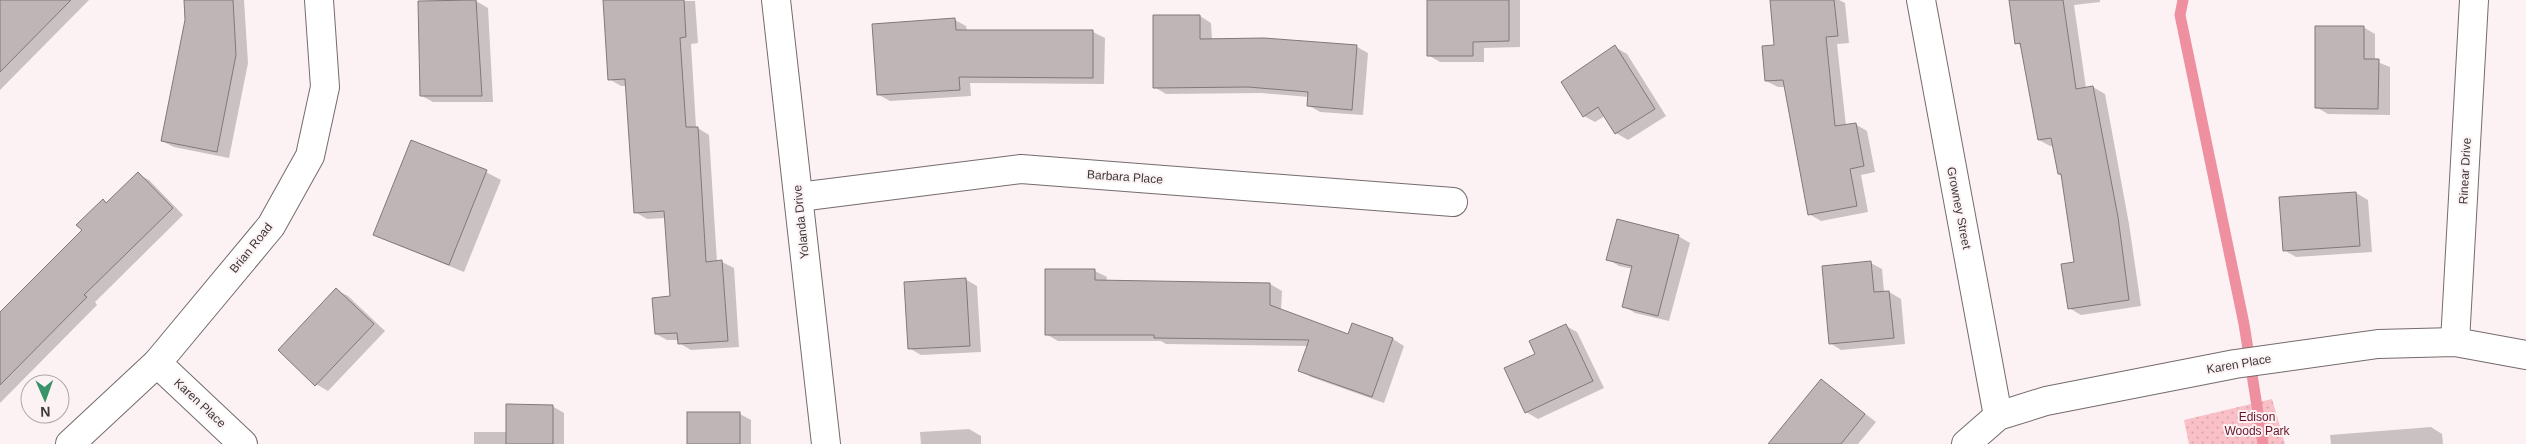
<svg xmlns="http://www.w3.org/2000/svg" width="2526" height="444" font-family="Arial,sans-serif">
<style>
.park{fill:url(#park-dots)}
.shadow{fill:#0003}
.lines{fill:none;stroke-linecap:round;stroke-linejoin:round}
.stream{stroke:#ee909f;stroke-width:11}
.building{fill:#bfb5b6;stroke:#817879}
.street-casing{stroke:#746b6c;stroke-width:30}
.street{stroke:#fff;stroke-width:28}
.labels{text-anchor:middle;stroke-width:4;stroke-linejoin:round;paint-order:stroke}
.street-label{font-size:12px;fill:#3c3838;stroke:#fcf2f3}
.park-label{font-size:12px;fill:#68152c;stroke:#fcf2f3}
</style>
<defs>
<pattern id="park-dots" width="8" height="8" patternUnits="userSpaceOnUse" patternTransform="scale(1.25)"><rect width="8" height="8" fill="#f9c0c7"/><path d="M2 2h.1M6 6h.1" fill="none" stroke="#d6a6ac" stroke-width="1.8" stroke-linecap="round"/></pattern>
</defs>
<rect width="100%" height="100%" fill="#fcf2f3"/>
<polygon class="park" points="2272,399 2285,444 2189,444 2184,420"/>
<g class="shadow">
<polygon points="2,0 89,0 0,90 0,2"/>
<polygon points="185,0 244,0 248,63 229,158 174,147 162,141 186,21"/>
<polygon points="604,0 695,1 698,43 691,44 696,127 709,135 717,262 722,262 734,268 739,347 691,350 679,343 679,340 667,340 656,334 671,297 666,218 647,219 635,212 627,86 621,86 609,79"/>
<polygon points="1428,0 1520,0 1520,47 1484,48 1484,62 1440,62 1428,55"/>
<polygon points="1770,0 1839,0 1845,3 1849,43 1837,44 1846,126 1855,124 1867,131 1875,172 1861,175 1868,212 1821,221 1809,214 1786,87 1778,87 1766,81 1775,46"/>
<polygon points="2010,0 2100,0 2100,2 2074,5 2086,88 2093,87 2105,94 2129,224 2141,306 2081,315 2069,308 2075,263 2062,176 2059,174 2054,146 2050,146 2039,140 2021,46 2017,43"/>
<polygon points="476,1 488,8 493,102 433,102 422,96"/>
<polygon points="1200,16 1211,23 1212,40 1357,47 1368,53 1363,115 1320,112 1308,105 1309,97 1261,93 1166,94 1154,87"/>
<polygon points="955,20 966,26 967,31 1093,32 1105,38 1104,84 970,83 971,96 890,101 879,95"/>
<polygon points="2363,27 2375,34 2375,61 2390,67 2390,115 2328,114 2316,107"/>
<polygon points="1615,47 1627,54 1666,116 1628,140 1616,133 1605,116 1595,122 1584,116"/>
<polygon points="486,172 501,180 464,272 390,242 375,234"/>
<polygon points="138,174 149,180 183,215 95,302 97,305 0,403 0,314 83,230 103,200 107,203"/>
<polygon points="2356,193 2368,200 2372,252 2296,257 2284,250"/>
<polygon points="1678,236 1690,243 1669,321 1635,313 1623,306 1633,269 1619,266 1608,259"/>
<polygon points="1871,263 1882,269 1884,292 1889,292 1901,299 1905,344 1841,350 1830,343"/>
<polygon points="1095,271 1107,277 1106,282 1270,284 1282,291 1281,311 1349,335 1353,325 1393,339 1404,346 1384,403 1311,377 1300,370 1308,346 1166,344 1161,341 1058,341 1046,334"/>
<polygon points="965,279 977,286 981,352 921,355 909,348"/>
<polygon points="336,290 348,296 385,331 328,391 316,384"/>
<polygon points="1566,326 1577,332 1604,388 1538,419 1526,412 1536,355"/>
<polygon points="1821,380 1876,422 1858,444 1774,444"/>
<polygon points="552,406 564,413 564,444 474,444 474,432 507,432"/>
<polygon points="740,414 751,420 751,444 688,444"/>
<polygon points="2431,427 2442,434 2443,444 2331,444 2330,435"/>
<polygon points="969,429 981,436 981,444 921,444 920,432"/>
</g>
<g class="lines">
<polyline class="stream" points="2183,0 2180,15 2244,324 2263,444"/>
</g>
<g class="building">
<polygon points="0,0 71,0 0,72"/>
<polygon points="184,0 233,0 236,55 217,152 161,141 185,20"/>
<polygon points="476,0 482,96 420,96 418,1"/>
<polygon points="603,0 684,0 686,37 680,38 686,127 698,127 706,262 722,260 728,341 678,344 677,333 655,334 652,298 670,296 664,211 634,213 625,79 608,80"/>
<polygon points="1427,0 1509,0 1509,41 1473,42 1473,56 1427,56"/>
<polygon points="1770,0 1834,0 1838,36 1826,37 1835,126 1856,123 1864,166 1850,169 1857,206 1808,215 1783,80 1765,81 1762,46 1774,45"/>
<polygon points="2009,0 2063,0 2076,89 2093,86 2118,217 2129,300 2068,309 2061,264 2074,262 2061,174 2058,174 2051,138 2038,140 2020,43 2015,44"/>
<polygon points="1153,15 1200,15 1200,39 1264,38 1357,45 1352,110 1307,106 1308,92 1248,87 1153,88"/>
<polygon points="955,18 956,30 1093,30 1093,78 959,77 960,90 877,95 872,24"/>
<polygon points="2315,26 2364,26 2364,59 2379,59 2378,109 2315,108"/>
<polygon points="1615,45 1655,109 1615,134 1598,107 1583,117 1561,82"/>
<polygon points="411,140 487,170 449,265 373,235"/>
<polygon points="138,172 173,208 84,295 87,297 0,385 0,312 82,230 76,225 103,199 106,203"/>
<polygon points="2356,192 2360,246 2283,251 2279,197"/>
<polygon points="1617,219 1679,235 1658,316 1622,307 1632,266 1606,260"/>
<polygon points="1871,261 1874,292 1889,291 1894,338 1829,344 1822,266"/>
<polygon points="1045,269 1095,269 1095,280 1270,283 1270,305 1348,334 1352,323 1393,338 1372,397 1298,371 1309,340 1154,338 1154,335 1045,335"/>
<polygon points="966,278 970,346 908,349 904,282"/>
<polygon points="336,288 374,324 315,386 278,350"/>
<polygon points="1566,324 1593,381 1525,413 1504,368 1535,354 1529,341"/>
<polygon points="1821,379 1865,414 1841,444 1768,444"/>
<polygon points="506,404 553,405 553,444 506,444"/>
<rect x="687" y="412" width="53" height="32"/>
</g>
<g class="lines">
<defs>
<g id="street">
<polyline points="776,0 826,444"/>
<polyline points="1921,0 1998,416"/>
<polyline points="799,197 1021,169 1453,202"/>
<polyline points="2455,342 2474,0"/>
<polyline points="157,363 243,444"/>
<polyline points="70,444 157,363 271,226 310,156 325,87 319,0"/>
<polyline points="1966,444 1998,416 2046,401 2235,364 2378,344 2455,342 2526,355"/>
</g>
</defs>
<use href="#street" class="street-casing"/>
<use href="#street" class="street"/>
</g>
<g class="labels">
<g class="street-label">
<text transform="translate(2465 171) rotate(-87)" y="4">Rinear Drive</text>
<text transform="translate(1125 177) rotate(4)" y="4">Barbara Place</text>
<text transform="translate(1959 208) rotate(79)" y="4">Growney Street</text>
<text transform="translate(801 222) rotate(-96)" y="4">Yolanda Drive</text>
<text transform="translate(251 248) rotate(-51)" y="4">Brian Road</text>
<text transform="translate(2239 364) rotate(-10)" y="4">Karen Place</text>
<text transform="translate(200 403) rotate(43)" y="4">Karen Place</text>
</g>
<g class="park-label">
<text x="2257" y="421">Edison<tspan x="2257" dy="14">Woods Park</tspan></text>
</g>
</g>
<g transform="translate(45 399) rotate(178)"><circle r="24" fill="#fcf2f3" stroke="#afa8a8"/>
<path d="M0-4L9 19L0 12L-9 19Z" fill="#399369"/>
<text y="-8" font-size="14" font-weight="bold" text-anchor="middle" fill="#3c3838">N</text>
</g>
</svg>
